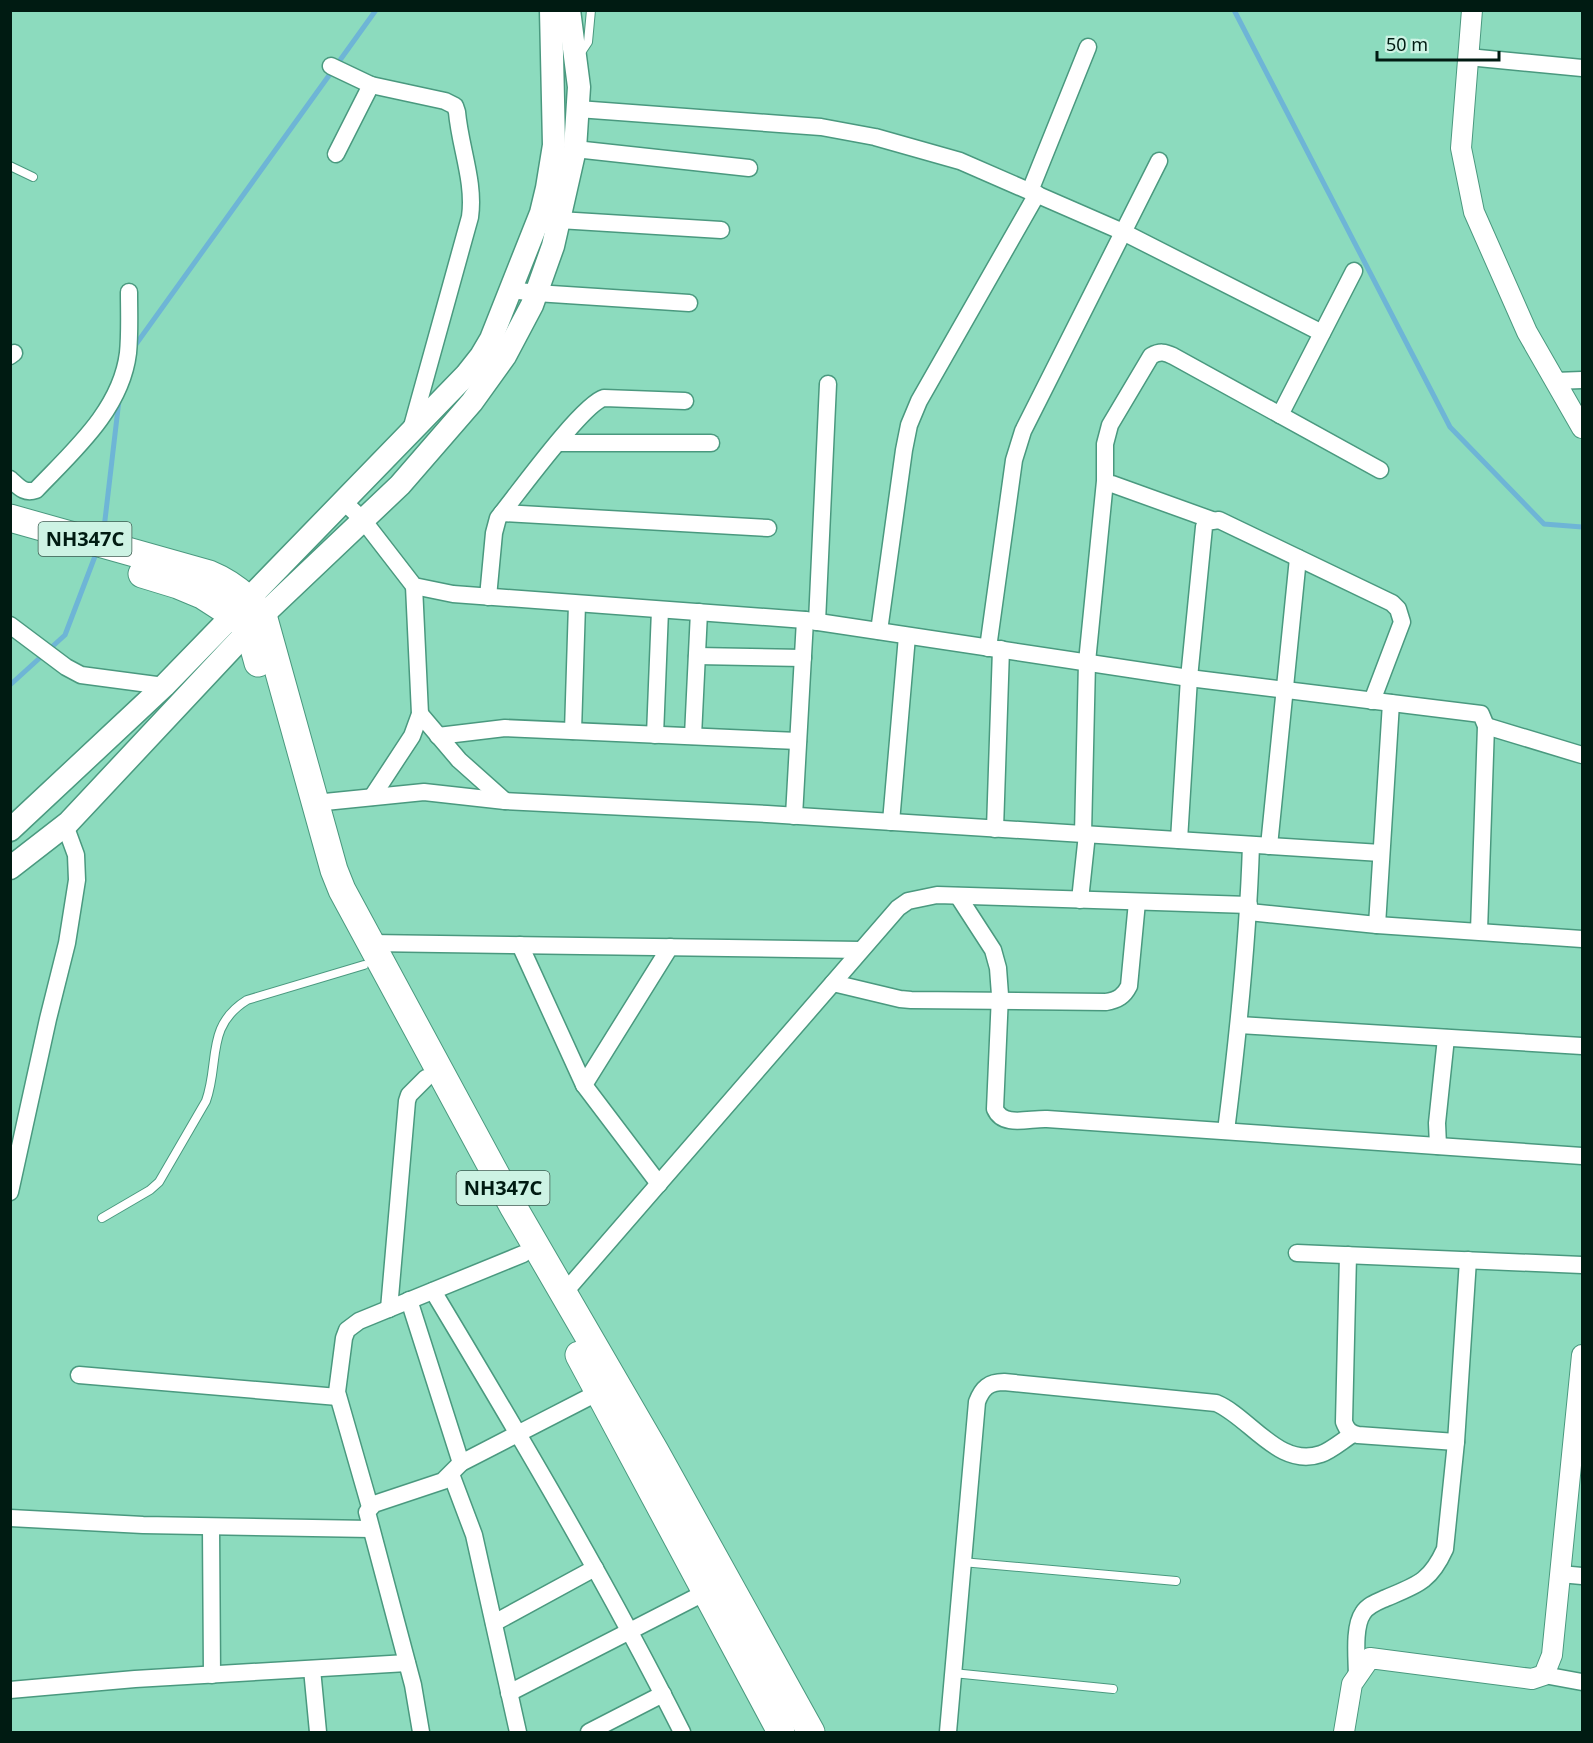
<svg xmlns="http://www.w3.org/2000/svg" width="1593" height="1743" font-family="'Noto Sans',sans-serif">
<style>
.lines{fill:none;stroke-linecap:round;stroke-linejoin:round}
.stream{stroke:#6eb5d6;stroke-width:5}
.service-casing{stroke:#4a997f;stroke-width:10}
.minor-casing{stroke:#4a997f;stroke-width:19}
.tertiary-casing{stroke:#4a997f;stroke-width:22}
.secondary-casing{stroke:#4a997f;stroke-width:25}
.trunk-casing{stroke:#4a997f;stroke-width:29}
.service{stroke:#fff;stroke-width:8}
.minor{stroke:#fff;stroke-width:16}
.tertiary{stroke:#fff;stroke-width:20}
.secondary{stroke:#fff;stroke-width:22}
.trunk{stroke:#fff;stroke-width:27}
.labels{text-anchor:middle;stroke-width:5;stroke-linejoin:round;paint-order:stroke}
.shield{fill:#cdf3e4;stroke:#3e5c51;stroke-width:1.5}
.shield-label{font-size:20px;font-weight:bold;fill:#001b12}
</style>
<rect width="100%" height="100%" fill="#8cdbbe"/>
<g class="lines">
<g class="stream">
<polyline points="1234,10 1450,427 1544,524 1582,527"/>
<polyline points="134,347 376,10"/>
<polyline points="103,537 119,400"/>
<polyline points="10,685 65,635 97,551"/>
</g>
<defs>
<g id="service">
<polyline points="580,54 588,42 591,10"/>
<polyline points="10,166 33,177"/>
<path d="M 102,1218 L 150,1190 L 159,1182 L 206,1101 C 220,1062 205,1026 247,1000 L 364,965"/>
<polyline points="962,1562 1176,1581"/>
<polyline points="953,1673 1113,1689"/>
</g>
<g id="minor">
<polyline points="1468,57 1582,68"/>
<path d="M 331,66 L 371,85 L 445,101 L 455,106 L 457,112 C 460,147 475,182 470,217 L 411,430"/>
<polyline points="578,109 821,127 875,137 960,161 1123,232 1322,333"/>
<polyline points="575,149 749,168"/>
<polyline points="336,154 371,85"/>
<polyline points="1030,191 1088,47"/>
<polyline points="559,220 721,230"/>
<polyline points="511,290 536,293 689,303"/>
<polyline points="10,356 14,353"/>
<polyline points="1555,381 1582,380"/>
<polyline points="1280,415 1354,271"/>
<polyline points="558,443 711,443"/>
<path d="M 10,479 C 19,487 24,494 36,490 C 73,451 121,410 128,353 C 130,333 129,312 129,292"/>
<polyline points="1112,484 1212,520"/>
<polyline points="343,501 363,520 414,586 453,594 805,620 1189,678 1481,714 1486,726 1479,931"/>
<polyline points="502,513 768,528"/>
<path d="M 488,597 L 494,533 L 498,518 C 516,496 582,404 604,398 L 685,401"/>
<polyline points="817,622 828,384"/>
<polyline points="10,625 66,667 81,675 164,686"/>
<polyline points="879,631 904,450 909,425 919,401 1037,194"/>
<polyline points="988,648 1014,460 1023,431 1159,161"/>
<polyline points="697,656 803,658"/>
<polyline points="420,714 459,760 505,801"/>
<polyline points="1486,726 1582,755"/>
<polyline points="573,731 577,604"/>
<polyline points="655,735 660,610"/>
<polyline points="438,736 505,728 798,741"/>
<polyline points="693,736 699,612"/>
<polyline points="372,797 412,736 420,714 414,586"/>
<polyline points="315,803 424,792 505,801 767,814 1381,853"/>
<polyline points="794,816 805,620"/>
<polyline points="891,822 907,636"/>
<polyline points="995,829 1001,649"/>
<path d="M 1083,834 L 1087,662 L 1105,481 L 1105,444 L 1110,425 L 1151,356 C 1160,351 1165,352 1173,356 L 1380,470"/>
<polyline points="1179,840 1189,678 1204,527 1206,522 1219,520 1392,603 1398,609 1402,622 1372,701"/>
<polyline points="1269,846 1298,558"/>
<path d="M 958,896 L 993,950 L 998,968 L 1000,995 L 995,1109 C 1003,1128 1030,1118 1047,1119 L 1582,1156"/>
<polyline points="1080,900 1087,834"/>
<polyline points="1249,912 1377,925 1582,939"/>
<polyline points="1377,925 1391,703"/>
<polyline points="370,943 861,950"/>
<polyline points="520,945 584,1085 659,1184"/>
<path d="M 833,983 L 900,999 L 911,1000 L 1106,1002 C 1118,1000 1124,996 1129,986 L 1137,902"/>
<polyline points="1239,1025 1582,1046"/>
<polyline points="584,1085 670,947"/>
<path d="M 1226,1131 C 1238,1036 1248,941 1251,845"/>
<polyline points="1438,1146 1437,1123 1446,1038"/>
<polyline points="10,1192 48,1019 67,943 77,880 76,855 65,825"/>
<polyline points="1297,1253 1582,1265"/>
<path d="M 1348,1255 L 1344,1422 C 1347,1430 1350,1433 1358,1435 L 1456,1442"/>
<path d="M 433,1291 C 520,1436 606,1581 682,1732"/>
<polyline points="564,1293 898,908 908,901 937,895 1249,905"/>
<polyline points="409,1300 461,1463"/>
<polyline points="389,1309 407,1101 409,1095 426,1078"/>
<polyline points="79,1375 338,1397"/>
<polyline points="451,1474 474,1535 518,1732"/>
<polyline points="370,1507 337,1392 344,1338 347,1330 359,1321 523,1254"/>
<polyline points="10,1518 143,1525 371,1529"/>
<polyline points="211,1527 212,1675"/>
<polyline points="1560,1574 1582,1576"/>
<polyline points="494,1623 595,1568"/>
<polyline points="312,1669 318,1732"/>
<polyline points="1544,1675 1582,1682"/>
<path d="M 1357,1678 C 1357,1660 1353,1627 1363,1613 C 1368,1605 1377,1602 1386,1598 C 1417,1585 1430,1582 1445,1549 L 1456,1442 L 1468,1260"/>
<polyline points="10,1690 135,1679 407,1663"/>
<polyline points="509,1693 706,1592"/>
<polyline points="421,1732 413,1685 367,1512 374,1504 443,1481 461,1463 599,1392"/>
<polyline points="589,1732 663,1694"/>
<path d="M 948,1732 L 977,1402 C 982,1388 989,1382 1004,1382 L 1216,1403 C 1250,1417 1279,1469 1321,1454 C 1332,1450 1343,1440 1353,1434"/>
</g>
<g id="tertiary">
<polyline points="1472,10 1461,148 1474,212 1527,332 1582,428"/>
<polyline points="1344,1732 1352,1684 1370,1658 1532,1679 1544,1675 1552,1655 1582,1355"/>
</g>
<g id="secondary">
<polyline points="10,830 164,686 466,375 481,356 491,339 541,213 547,188 554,145 551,10"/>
<polyline points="10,868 68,823 263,615 400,485 472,402 505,356 532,305 553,246 575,149 579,87 569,10"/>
</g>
<g id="trunk">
<path d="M 10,518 L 209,574 C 231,583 248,597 263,615 L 334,870 L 342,890 L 514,1208 L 655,1451 L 811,1732"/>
<polyline points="142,574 178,585 202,595 233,615 249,630 258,663"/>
<polyline points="579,1355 781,1732"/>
</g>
</defs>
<use href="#service" class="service-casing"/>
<use href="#minor" class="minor-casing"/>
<use href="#tertiary" class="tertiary-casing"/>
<use href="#secondary" class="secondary-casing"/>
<use href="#trunk" class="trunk-casing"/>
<use href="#service" class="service"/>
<use href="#minor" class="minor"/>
<use href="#tertiary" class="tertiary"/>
<use href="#secondary" class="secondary"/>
<use href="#trunk" class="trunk"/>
</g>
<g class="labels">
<g class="shield">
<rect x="38.5" y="522" width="93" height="34" rx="4.5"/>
<rect x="456.5" y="1171" width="93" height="34" rx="4.5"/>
</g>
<g class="shield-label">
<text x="85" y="546">NH347C</text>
<text x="503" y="1195">NH347C</text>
</g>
</g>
<rect width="1593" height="1743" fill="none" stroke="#001b12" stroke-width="24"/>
<path d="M1377 51v9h122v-9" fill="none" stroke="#001b12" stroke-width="3"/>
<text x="1386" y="51" font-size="18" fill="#001b12" stroke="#cdf3e4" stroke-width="4.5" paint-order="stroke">50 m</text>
</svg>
